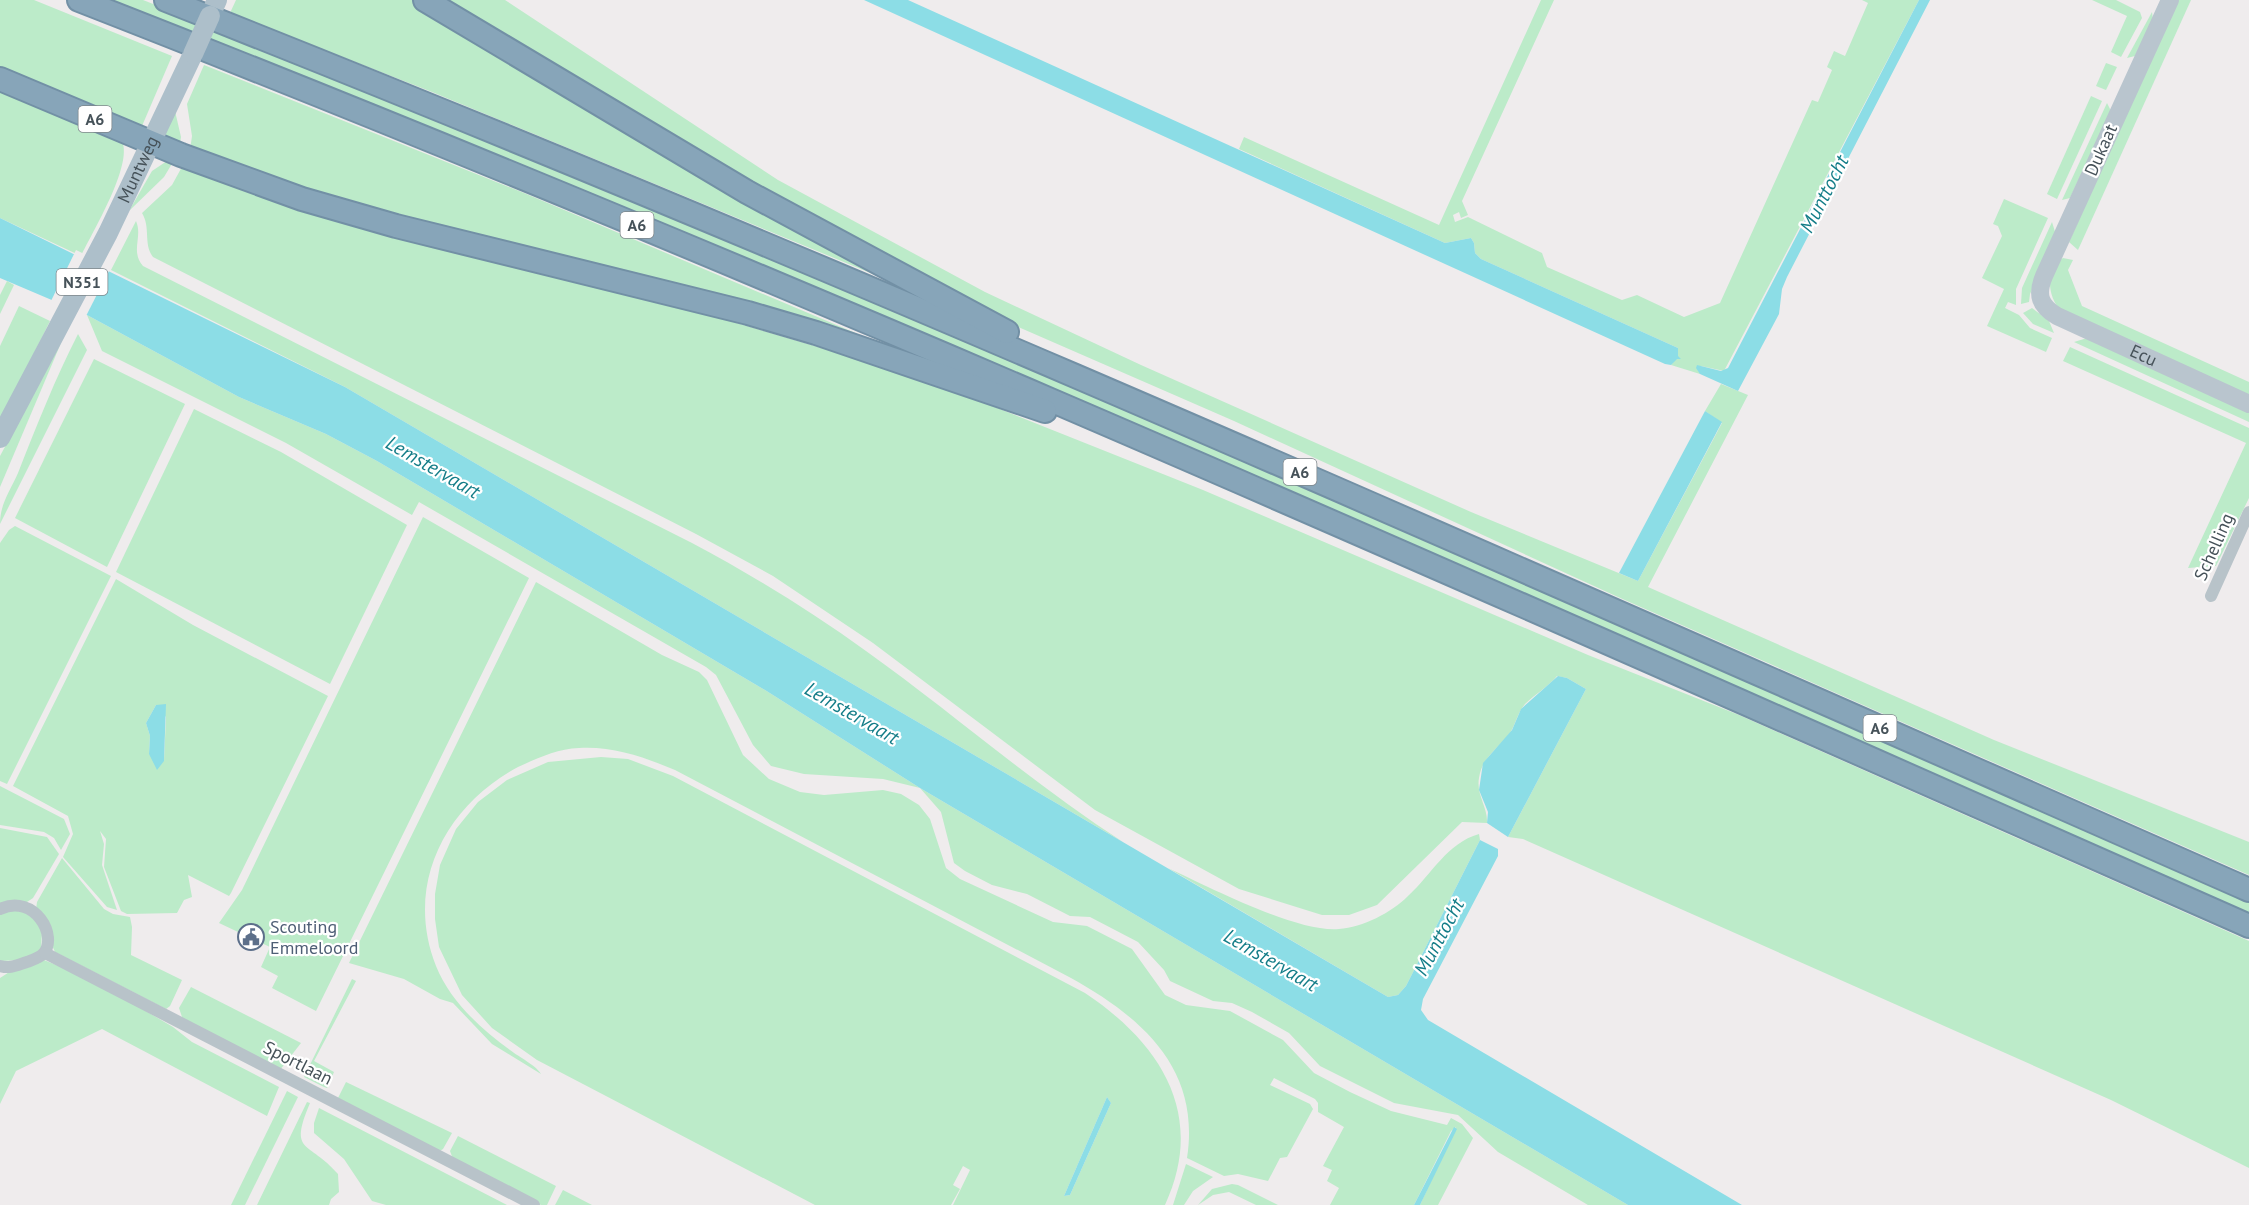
<svg xmlns="http://www.w3.org/2000/svg" width="2249" height="1205" font-family="'PT Sans',sans-serif">
<style>
.green{fill:#bcebc9;fill-rule:evenodd}
.water{fill:#8cdde6}
.pier{fill:#efeced}
.lines{fill:none;stroke-linecap:round;stroke-linejoin:round}
.highway-casing{stroke:#7290a5;stroke-width:26}
.street{stroke:#b8c3c9;stroke-width:12}
.secondary{stroke:#b9c5ce;stroke-width:18}
.primary{stroke:#adbfca;stroke-width:20}
.highway{stroke:#87a5b9;stroke-width:22}
.primary-bridge{stroke:#adbfca;stroke-width:20}
.labels{text-anchor:middle;stroke-width:4.5;stroke-linejoin:round;paint-order:stroke}
.shield{fill:#fff;stroke:#7e868b;stroke-width:1.5}
.shield-label{font-size:16px;font-weight:bold;fill:#465259}
.street-label{font-size:18px;fill:#465259;stroke:#fff}
.service-label{font-size:18px;fill:#4e5e75;stroke:#fff;text-anchor:start}
.water-label{font-size:20px;font-style:italic;fill:#147d88;stroke:#fff}
</style>
<rect width="100%" height="100%" fill="#efeced"/>
<g class="green">
<polygon points="0,0 34,0 172,56 142,126 137,128 0,76"/>
<polygon points="101,0 143,0 209,26 1028,364 2249,899 2249,917"/>
<polygon points="236,0 414,0 931,298 432,92 230,13"/>
<polygon points="438,0 505,0 778,180 985,292 1141,365 1471,512 1638,581 1722,423 1705,411 1721,384 1748,395 1648,587 1994,740 2249,842 2249,875 1618,597 1234,421 991,315 828,231"/>
<polygon points="1541,0 1554,0 1462,201 1468,215 1461,218 1459,212 1453,215 1455,222 1468,217 1542,253 1547,267 1622,300 1637,295 1684,317 1720,303 1812,100 1818,102 1832,70 1827,67 1834,51 1845,56 1868,3 1862,0 1919,0 1724,371 1701,366 1700,374 1671,365 1678,356 1678,348 1481,259 1475,253 1474,243 1471,238 1445,243 1239,149 1244,137 1439,225"/>
<polygon points="2092,0 2116,0 2140,12 2142,18 2121,57 2111,52 2127,16"/>
<polygon points="2177,0 2191,0 2078,250 2069,242"/>
<polygon points="2152,12 2153,20 2135,56 2127,58"/>
<polygon points="2106,63 2117,67 2106,90 2096,86"/>
<polygon points="204,65 524,193 969,381 398,226 190,150 192,136 187,104"/>
<path d="M 0,89 L 122,141 C 133,165 93,231 81,256 L 0,218 Z"/>
<polygon points="2091,96 2102,101 2057,199 2047,194"/>
<polygon points="2107,103 2111,111 2070,198 2062,200"/>
<polygon points="175,111 181,137 179,149 164,137"/>
<polygon points="167,161 173,162 164,177 129,211 152,171"/>
<path d="M 183,165 L 274,201 L 342,223 L 662,301 L 883,366 L 952,390 L 1203,490 L 1588,655 L 1739,715 L 2249,941 L 2249,1168 L 2111,1100 L 1523,839 L 1508,837 L 1586,689 L 1567,678 L 1557,676 C 1548,687 1535,694 1525,704 C 1518,712 1516,723 1510,733 C 1498,749 1482,757 1479,778 C 1476,795 1488,807 1487,823 L 1462,822 L 1377,905 L 1349,915 L 1322,915 L 1239,889 L 1095,810 L 873,643 L 773,576 L 696,534 L 153,257 C 143,244 151,228 142,213 L 172,185 Z"/>
<polygon points="2004,199 2048,218 2016,289 2016,305 2008,302 2005,308 2019,315 2030,328 2052,338 2046,352 1987,326 2004,289 1982,278 2002,236 1998,226 1993,224"/>
<path d="M 136,221 C 143,237 130,251 143,266 L 692,543 C 752,575 811,611 866,651 C 953,713 1033,784 1123,842 L 345,387 L 111,270 Z"/>
<polygon points="2052,222 2056,235 2030,294 2029,302 2021,304 2022,288"/>
<path d="M 2063,258 L 2073,260 L 2068,270 L 2082,306 L 2249,382 L 2249,397 L 2061,311 C 2047,296 2045,269 2063,258 Z"/>
<polygon points="7,281 14,285 0,314 0,295"/>
<polygon points="19,306 50,321 0,422 0,346"/>
<polygon points="2032,308 2049,321 2054,333 2033,324 2023,313"/>
<polygon points="87,315 239,397 326,434 377,461 765,690 920,788 1628,1205 1588,1205 1498,1152 1458,1115 1394,1103 1320,1066 1289,1033 1252,1012 1232,1003 1213,1001 1170,981 1164,970 1138,942 1090,917 1070,916 1027,894 992,885 965,871 954,863 941,812 920,788 883,779 804,774 771,766 753,745 716,675 706,667 419,502 412,515 286,443 102,351"/>
<path d="M 78,334 L 87,350 L 0,524 C 0,504 10,491 18,473 C 37,425 55,379 78,334 Z"/>
<polygon points="2087,338 2249,410 2249,422 2074,342"/>
<polygon points="61,343 0,487 0,456"/>
<polygon points="2070,347 2249,428 2249,498 2216,566 2188,568 2246,443 2063,361"/>
<polygon points="94,359 185,404 107,567 15,518"/>
<polygon points="194,409 281,452 407,525 330,684 116,572"/>
<polygon points="423,517 529,578 316,1011 272,988 278,976 261,967 270,947 219,923 242,890"/>
<polygon points="15,526 111,576 7,784 0,781 0,543 9,530"/>
<path d="M 116,579 L 193,625 L 328,696 L 231,893 L 229,896 L 188,875 L 192,897 L 184,900 L 177,913 L 127,914 L 121,911 L 104,867 L 106,839 L 100,831 L 104,844 L 102,865 L 117,910 L 107,907 L 63,857 L 73,834 L 68,816 L 13,786 ZM 156,705 L 166,717 L 164,761 L 149,754 L 150,736 L 146,723 Z"/>
<path d="M 536,582 L 662,655 L 699,672 L 707,680 L 743,755 L 769,779 L 800,792 L 824,795 L 883,790 L 901,794 L 919,805 L 930,819 L 946,868 L 960,879 L 1053,922 L 1087,926 L 1132,949 L 1165,995 L 1186,1005 L 1230,1011 L 1283,1040 L 1314,1073 L 1350,1092 L 1391,1111 L 1447,1125 L 1451,1118 L 1462,1124 L 1473,1138 L 1438,1205 L 1420,1205 L 1456,1127 L 1451,1131 L 1414,1205 L 1330,1205 L 1339,1188 L 1327,1181 L 1332,1170 L 1323,1166 L 1344,1127 L 1318,1112 L 1318,1103 L 1315,1099 L 1274,1078 L 1270,1085 L 1310,1104 L 1313,1109 L 1287,1157 L 1280,1158 L 1268,1181 L 1238,1174 L 1224,1176 L 1187,1158 C 1201,1068 1141,1017 1071,978 L 675,770 C 644,757 613,746 579,748 C 557,749 538,758 518,767 C 445,806 404,885 436,966 C 450,1001 480,1028 510,1050 C 519,1057 537,1066 541,1074 L 492,1044 L 453,1003 L 440,999 L 404,979 L 349,963 Z"/>
<path d="M 601,757 L 628,759 L 673,776 L 1085,993 C 1160,1043 1207,1114 1165,1205 L 953,1205 L 970,1170 L 963,1166 L 953,1185 L 960,1189 L 951,1205 L 815,1205 L 537,1060 L 492,1028 L 462,995 L 439,947 L 435,919 L 435,894 L 440,865 L 456,829 L 478,802 L 507,780 L 548,762 ZM 1107,1097 L 1111,1103 L 1070,1195 L 1064,1196 Z"/>
<polygon points="0,786 64,819 70,834 61,850 54,838 44,832 0,825"/>
<polygon points="0,828 47,837 59,854 33,898 27,902 0,906"/>
<path d="M 1479,834 L 1480,840 L 1406,986 L 1398,995 L 1388,997 L 1168,868 C 1207,886 1297,933 1339,929 C 1363,927 1391,913 1408,896 C 1432,874 1447,843 1479,834 Z"/>
<polygon points="62,858 104,909 113,914 130,917 132,927 131,955 182,980 170,1006 166,1009 55,952 36,910 37,902"/>
<polygon points="4,910 31,912 42,931 41,950 22,960 0,961 0,913"/>
<polygon points="44,960 93,980 173,1027 192,1042 279,1087 267,1116 102,1029 16,1071 0,1104 0,978 14,969"/>
<polygon points="352,979 356,981 314,1061 334,1072 327,1088 324,1087 304,1077"/>
<polygon points="191,987 301,1043 280,1070 183,1020 179,1008"/>
<polygon points="346,1082 452,1133 443,1149 438,1152 336,1102"/>
<polygon points="287,1091 298,1097 245,1205 231,1205"/>
<path d="M 307,1102 L 310,1103 C 288,1155 309,1140 338,1174 L 339,1192 L 331,1199 L 329,1205 L 257,1205 Z"/>
<polygon points="319,1108 507,1205 386,1205 372,1201 344,1159 314,1133 314,1123"/>
<polygon points="458,1136 556,1186 547,1205 541,1205 453,1159 450,1151"/>
<polygon points="1186,1164 1213,1177 1193,1191 1184,1205 1173,1205"/>
<polygon points="1232,1184 1238,1185 1278,1205 1256,1205 1229,1192 1213,1195 1198,1205 1212,1189"/>
<polygon points="563,1190 592,1205 555,1205"/>
</g>
<g class="water">
<polygon points="864,0 908,0 1445,243 1471,238 1474,243 1475,253 1481,259 1678,348 1678,356 1681,359 1677,359 1671,365 1665,364"/>
<polygon points="1919,0 1930,0 1787,277 1782,289 1779,314 1738,391 1700,374 1696,368 1697,365 1721,371 1728,368"/>
<polygon points="0,218 345,387 1388,997 1398,995 1406,986 1480,840 1498,849 1498,856 1423,999 1421,1010 1428,1020 1742,1205 1628,1205 920,788 765,690 377,461 326,434 239,397 87,315 0,278"/>
<polygon points="1705,411 1722,422 1638,581 1619,573"/>
<polygon points="1558,676 1567,678 1586,689 1508,837 1487,823 1488,812 1479,790 1483,763 1512,730 1521,709"/>
<polygon points="166,704 164,761 157,770 149,754 150,736 146,723 156,705"/>
<polygon points="1107,1097 1111,1103 1070,1195 1064,1196"/>
<polygon points="1454,1127 1457,1129 1420,1205 1414,1205"/>
</g>
<polygon class="pier" points="76,250 111,267 85,318 50,303"/>
<g class="lines">
<defs>
<g id="highway">
<path d="M 79,0 C 812,286 1529,608 2249,926"/>
<path d="M 166,0 C 869,277 1558,586 2249,890"/>
<polyline points="425,0 747,192 1007,332"/>
<polyline points="0,79 181,155 302,199 396,226 748,313 816,333 1045,411"/>
</g>
</defs>
<use href="#highway" class="highway-casing"/>
<g class="street">
<polyline points="2211,596 2249,512"/>
<path d="M 0,909 C 35,893 59,937 43,954 C 39,958 32,960 27,962 C 17,965 10,969 0,966"/>
<polyline points="45,953 534,1205"/>
</g>
<path class="secondary" id="s1" d="M 2170,0 L 2044,276 C 2036,295 2040,306 2057,316 L 2249,404"/>
<g class="primary">
<polyline points="210,16 217,0"/>
<path id="s2" d="M 0,438 L 108,233 L 193,54"/>
</g>
<use href="#highway" class="highway"/>
<polyline class="primary-bridge" points="193,54 210,16"/>
</g>
<defs>
<symbol id="civic-ring" viewBox="-11 -11 22 22"><circle r="9.5" fill="#fff" stroke="#5c6f8a" stroke-width="1.5"/><path d="M-.6-6.5H3V-4.5H.6V-3L4-1V1h2V6H-6V1h2V-1L-.6-3ZM-1.2 2.5V6h2.4V2.5Z" fill="#5c6f8a"/></symbol>
</defs>
<g fill-rule="evenodd">
<use href="#civic-ring" x="236" y="922" width="30" height="30"/>
</g>
<g class="labels">
<g class="shield">
<rect x="78.5" y="106" width="33" height="26" rx="4.5"/>
<rect x="620.5" y="212" width="33" height="26" rx="4.5"/>
<rect x="56.5" y="269" width="51" height="26" rx="4.5"/>
<rect x="1283.5" y="459" width="33" height="26" rx="4.5"/>
<rect x="1863.5" y="715" width="33" height="26" rx="4.5"/>
</g>
<g class="shield-label">
<text x="95" y="125">A6</text>
<text x="637" y="231">A6</text>
<text x="82" y="288">N351</text>
<text x="1300" y="478">A6</text>
<text x="1880" y="734">A6</text>
</g>
<g class="street-label">
<text transform="translate(2101 150) rotate(-66)" y="6">Dukaat</text>
<text dy="6" stroke="none"><textPath href="#s2" startOffset="302">Muntweg</textPath></text>
<text dy="6" stroke="none"><textPath href="#s1" startOffset="446">Ecu</textPath></text>
<text transform="translate(2214 547) rotate(-66)" y="6">Schelling</text>
<text transform="translate(298 1063) rotate(27)" y="6">Sportlaan</text>
</g>
<g class="service-label">
<text x="270" y="933">Scouting<tspan x="270" dy="21">Emmeloord</tspan></text>
</g>
<g class="water-label">
<text transform="translate(1824 194) rotate(-63)" y="7">Munttocht</text>
<text transform="translate(433 467) rotate(30)" y="7">Lemstervaart</text>
<text transform="translate(852 713) rotate(30)" y="7">Lemstervaart</text>
<text transform="translate(1439 937) rotate(-62)" y="7">Munttocht</text>
<text transform="translate(1271 960) rotate(30)" y="7">Lemstervaart</text>
</g>
</g>
</svg>
